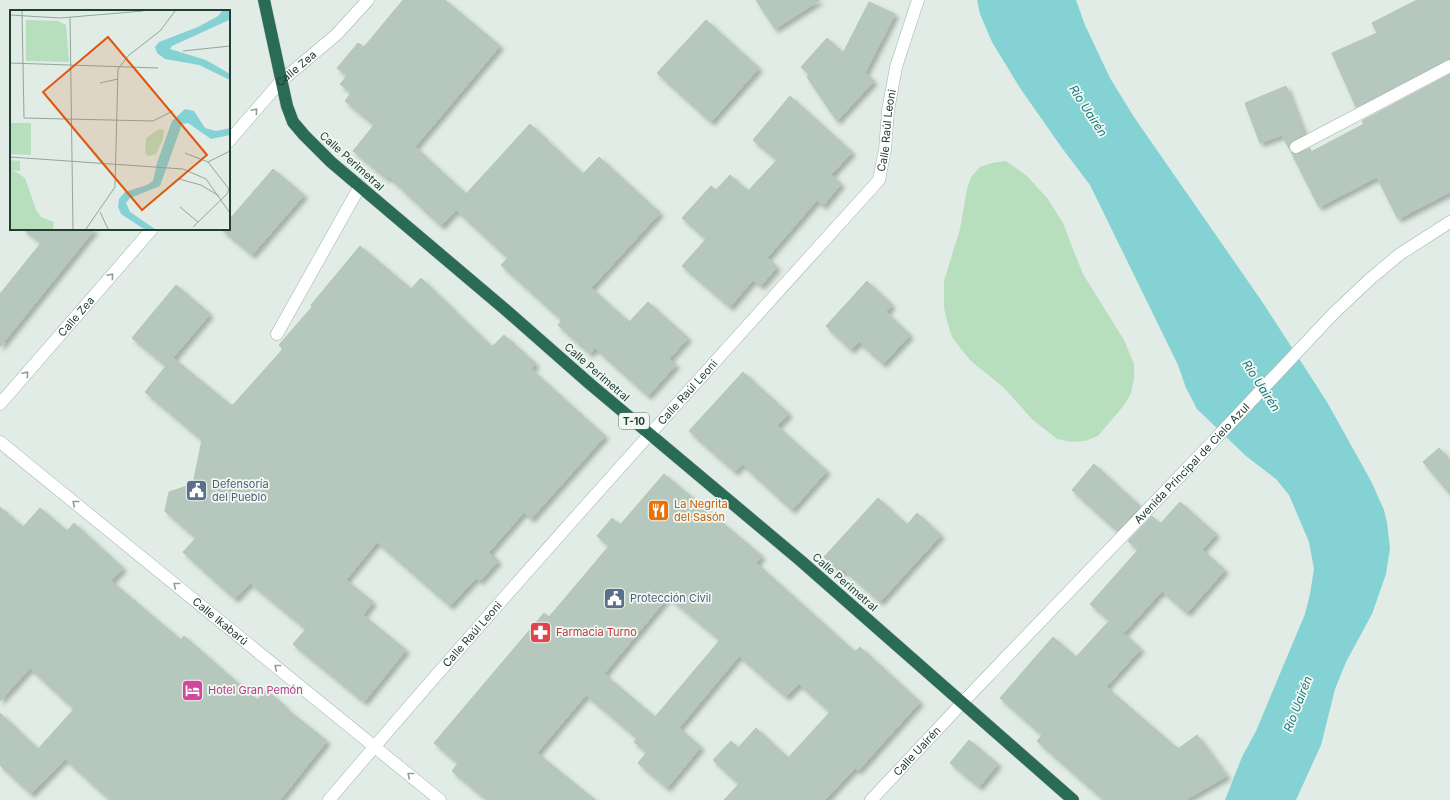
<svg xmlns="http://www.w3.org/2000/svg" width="1450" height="800" font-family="Inter,sans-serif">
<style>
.green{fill:#b8dfbd}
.water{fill:#85d2d4}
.building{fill:#b6c7be;stroke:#b3c6bb;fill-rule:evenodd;filter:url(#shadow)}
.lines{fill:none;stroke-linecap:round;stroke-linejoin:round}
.minor-casing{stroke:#a3b4ac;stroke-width:13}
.highway-casing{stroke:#c1c9c6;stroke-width:13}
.minor{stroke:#fff;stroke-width:12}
.highway{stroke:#2a6b55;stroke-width:12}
.oneway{stroke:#909e98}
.labels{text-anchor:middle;stroke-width:3.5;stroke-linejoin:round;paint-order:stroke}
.shield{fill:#f1f8f4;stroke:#5f766c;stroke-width:1}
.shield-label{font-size:10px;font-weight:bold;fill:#203e32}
.street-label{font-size:11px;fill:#203e32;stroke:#f1f8f4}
.service-label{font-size:11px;fill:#4e5e75;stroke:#f1f8f4;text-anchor:start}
.food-label{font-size:11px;fill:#c56008;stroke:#f1f8f4;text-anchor:start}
.health-label{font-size:11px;fill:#be3a42;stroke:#f1f8f4;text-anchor:start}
.hotel-label{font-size:11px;fill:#b23c85;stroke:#f1f8f4;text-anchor:start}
.water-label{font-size:12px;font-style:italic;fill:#17797c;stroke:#f1f8f4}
.inset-road{fill:none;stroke:#93a69d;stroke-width:1}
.view{fill:#de580e;fill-opacity:0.15;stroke:#de580e;stroke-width:2}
.inset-edge{fill:none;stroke:#203e32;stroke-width:2}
</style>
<defs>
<filter id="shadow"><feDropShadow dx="3.5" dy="3.5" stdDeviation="2" flood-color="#0004"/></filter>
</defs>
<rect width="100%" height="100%" fill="#e0ece5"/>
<polygon class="green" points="1006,161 1027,176 1048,199 1063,223 1073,249 1083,274 1124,340 1134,364 1134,379 1131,393 1125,404 1098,436 1085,441 1071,442 1057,439 1033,420 1003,387 971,361 961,349 952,337 947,321 944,308 944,281 960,229 967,189 971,177 980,167 992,163"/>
<polygon class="water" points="977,0 1076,0 1085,25 1110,78 1134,117 1263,303 1327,402 1371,481 1384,510 1387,523 1390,548 1386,574 1372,614 1346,662 1335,689 1321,745 1296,800 1225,800 1242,757 1256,731 1305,614 1310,594 1314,569 1309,542 1289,495 1276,479 1246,456 1197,409 1186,388 1178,365 1090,185 1062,148 1020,88 992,42 980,14"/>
<g class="building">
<polygon points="403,0 445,0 500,46 415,147 466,194 530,124 583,174 599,157 660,213 591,288 629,322 648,302 688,338 669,359 676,365 648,396 595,348 590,354 558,325 562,320 501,265 508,258 456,210 441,226 389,177 387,179 353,151 374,125 345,101 351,93 340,84 347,76 337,68 358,43 364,47"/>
<polygon points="756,0 820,0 775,29"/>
<polygon points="1417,0 1450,0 1450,59 1356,107 1332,53 1377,33 1372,23"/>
<polygon points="869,2 895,14 865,73 874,81 837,121 807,77 809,74 801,67 827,38 843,53"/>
<polygon points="706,20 759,68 711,122 657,73"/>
<polygon points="1450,74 1450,192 1398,219 1377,177 1319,207 1291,152 1296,154 1310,148 1311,152 1364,124 1362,121"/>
<polygon points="1286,86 1304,134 1292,141 1289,143 1289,148 1282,135 1260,143 1245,103"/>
<polygon points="790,96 852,152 831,175 841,184 823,206 817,200 767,258 777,267 761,286 753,280 730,307 682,266 706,239 682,218 711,186 716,190 730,175 748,191 777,160 753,140"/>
<polygon points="273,169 304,195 252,255 221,229 229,229 229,220"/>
<polygon points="23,229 95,229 0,347 0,294 41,243"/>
<polygon points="360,246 411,289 421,278 492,347 504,335 536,364 531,369 605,436 531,519 524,512 489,552 498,561 480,581 476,578 450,606 377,542 346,580 373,602 363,615 406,650 364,702 293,644 306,629 250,583 235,599 183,552 196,538 165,511 169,492 193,484 202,440 145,392 166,366 132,338 176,285 210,314 173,358 232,406 283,349 279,345 312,307 311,305"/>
<polygon points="867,281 892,305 886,312 910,335 883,364 859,342 851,350 826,326"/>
<polygon points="743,372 789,414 777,426 827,471 792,510 742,464 735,472 689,431"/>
<polygon points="1439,448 1450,461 1450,494 1423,462"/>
<polygon points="1094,464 1140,506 1117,531 1072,490"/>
<path d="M 664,474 L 762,556 L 756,563 L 855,652 L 860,647 L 920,702 L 858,771 L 855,768 L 825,800 L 724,800 L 739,784 L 713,760 L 731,741 L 738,748 L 756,728 L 788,758 L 830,712 L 799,684 L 786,697 L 739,656 L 679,728 L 701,747 L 667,788 L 638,763 L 647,752 L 634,742 L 637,738 L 586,695 L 537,753 L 595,800 L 487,800 L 452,771 L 458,763 L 434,743 L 544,613 L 549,617 L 609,546 L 597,536 L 612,518 L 620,525 ZM 668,597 L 720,640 L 655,717 L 604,674 Z"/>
<polygon points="878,498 907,525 917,513 941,535 880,602 844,570 841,573 824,557"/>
<polygon points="1180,502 1216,534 1202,550 1225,570 1187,613 1162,591 1124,633 1090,604 1138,550 1128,541 1152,516 1160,524"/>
<polygon points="0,507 23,527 40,508 67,531 74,523 123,568 111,581 181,640 184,636 257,700 266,690 285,706 284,707 327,741 280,800 110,800 65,759 31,794 0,765 0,713 38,749 74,709 30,668 0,701"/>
<polygon points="1109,621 1141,649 1106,687 1178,749 1197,735 1227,776 1185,800 1104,800 1037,741 1042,735 1000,698 1053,637 1076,657"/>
<polygon points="969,740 998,764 979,787 950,763"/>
</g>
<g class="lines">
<defs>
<g id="minor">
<path id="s1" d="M 229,141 L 281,81 L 336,35 L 368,0"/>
<polyline points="1296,147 1450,66"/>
<polyline points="277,334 360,186"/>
<path id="s2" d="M 0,404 L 152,229"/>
<path id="s3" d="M 0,442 L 440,800"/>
<path id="s4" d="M 329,800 C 508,589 694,385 879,180 L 885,150 L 888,111 L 896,67 L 918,0"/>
<path id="s5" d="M 871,800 L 963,702 L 1204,451 L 1333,314 L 1370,279 L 1400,254 L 1450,222"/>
</g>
<polyline id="highway" points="264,0 287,106 293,122 304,135 331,162 507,311 590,384 801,561 1073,800"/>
</defs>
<use href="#minor" class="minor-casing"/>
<use href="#highway" class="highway-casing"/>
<use href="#minor" class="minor"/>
<use href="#highway" class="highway"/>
</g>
<defs><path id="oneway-chevron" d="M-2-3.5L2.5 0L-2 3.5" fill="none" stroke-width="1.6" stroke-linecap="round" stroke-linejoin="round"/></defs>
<g class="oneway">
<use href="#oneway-chevron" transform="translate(255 111) rotate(-49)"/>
<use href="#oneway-chevron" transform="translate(111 276) rotate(-49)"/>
<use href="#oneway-chevron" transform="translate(26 374) rotate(-49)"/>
<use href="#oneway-chevron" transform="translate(75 503) rotate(-141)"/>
<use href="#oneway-chevron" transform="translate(176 585) rotate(-141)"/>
<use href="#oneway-chevron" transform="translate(277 667) rotate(-141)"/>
<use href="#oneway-chevron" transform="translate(410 775) rotate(-141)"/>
</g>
<defs>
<symbol id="civic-square" viewBox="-11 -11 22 22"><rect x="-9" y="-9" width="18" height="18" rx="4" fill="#5c6f8a" stroke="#f1f8f4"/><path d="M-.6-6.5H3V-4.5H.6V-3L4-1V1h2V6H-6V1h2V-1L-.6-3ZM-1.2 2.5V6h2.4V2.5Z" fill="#fff"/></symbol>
<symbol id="restaurant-square" viewBox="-11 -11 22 22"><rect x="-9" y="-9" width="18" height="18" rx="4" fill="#e8710a" stroke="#f1f8f4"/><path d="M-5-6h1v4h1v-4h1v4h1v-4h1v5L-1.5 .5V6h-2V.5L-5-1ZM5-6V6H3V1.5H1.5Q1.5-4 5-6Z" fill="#fff"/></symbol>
<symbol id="pharmacy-square" viewBox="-11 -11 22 22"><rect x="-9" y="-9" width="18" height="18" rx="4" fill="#e0444e" stroke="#f1f8f4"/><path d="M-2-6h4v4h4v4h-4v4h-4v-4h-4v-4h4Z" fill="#fff"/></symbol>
<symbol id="hotel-square" viewBox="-11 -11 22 22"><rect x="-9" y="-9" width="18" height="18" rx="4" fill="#d1479c" stroke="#f1f8f4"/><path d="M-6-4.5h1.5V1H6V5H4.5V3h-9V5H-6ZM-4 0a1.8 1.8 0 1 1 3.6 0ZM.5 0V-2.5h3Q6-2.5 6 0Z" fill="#fff"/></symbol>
</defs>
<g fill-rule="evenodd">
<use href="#civic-square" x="184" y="478" width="25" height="25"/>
<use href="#restaurant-square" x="646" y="498" width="25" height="25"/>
<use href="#civic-square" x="602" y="586" width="25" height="25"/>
<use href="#pharmacy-square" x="528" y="620" width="25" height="25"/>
<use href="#hotel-square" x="180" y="678" width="25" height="25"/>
</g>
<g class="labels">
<rect class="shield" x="619" y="413" width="30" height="16" rx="3"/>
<g class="shield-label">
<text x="634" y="425">T-10</text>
</g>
<g class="street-label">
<text dy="4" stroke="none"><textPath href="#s1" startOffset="99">Calle Zea</textPath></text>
<text dy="4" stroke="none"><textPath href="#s4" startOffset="879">Calle Raúl Leoni</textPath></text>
<text transform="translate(352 161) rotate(42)" y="4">Calle Perimetral</text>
<text dy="4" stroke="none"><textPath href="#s2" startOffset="116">Calle Zea</textPath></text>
<text transform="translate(597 372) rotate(41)" y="4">Calle Perimetral</text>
<text dy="4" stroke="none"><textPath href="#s4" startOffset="543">Calle Raúl Leoni</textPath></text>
<text dy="4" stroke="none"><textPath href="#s5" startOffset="465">Avenida Principal de Cielo Azul</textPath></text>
<text transform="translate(845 582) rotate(41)" y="4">Calle Perimetral</text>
<text dy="4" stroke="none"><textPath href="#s3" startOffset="284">Calle Ikabarú</textPath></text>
<text dy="4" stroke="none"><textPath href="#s4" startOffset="219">Calle Raúl Leoni</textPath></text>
<text dy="4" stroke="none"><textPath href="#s5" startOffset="67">Calle Uairén</textPath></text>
</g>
<g class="service-label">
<text x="212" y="488">Defensoría<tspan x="212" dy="13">del Pueblo</tspan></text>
<text x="630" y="602">Protección Civil</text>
</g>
<g class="food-label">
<text x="674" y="508">La Negrita<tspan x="674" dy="13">del Sasón</tspan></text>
</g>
<g class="health-label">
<text x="556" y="636">Farmacia Turno</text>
</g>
<g class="hotel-label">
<text x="208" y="694">Hotel Gran Pemón</text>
</g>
<g class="water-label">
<text transform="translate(1088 111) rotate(57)" y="4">Río Uairén</text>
<text transform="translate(1261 386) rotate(57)" y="4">Río Uairén</text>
<text transform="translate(1298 704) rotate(-69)" y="4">Río Uairén</text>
</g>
</g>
<g transform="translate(10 10)">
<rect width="220" height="220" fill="#e0ece5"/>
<path d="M 16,10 L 48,11 L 56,15 L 59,52 L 16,51 ZM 0,113 L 21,113 L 21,145 L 0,144 ZM 149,119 L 154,120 L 153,129 L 146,144 L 138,146 L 135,143 L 136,128 ZM 0,150 L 10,151 L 10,161 L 3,160 L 15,168 L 26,200 L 31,207 L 44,212 L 43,219 L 0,219 Z" fill="#b8dfbd"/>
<path d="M 212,1 L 220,1 L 219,10 L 162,36 L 160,39 L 196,50 L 220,64 L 220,70 L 189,55 L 155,49 L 147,43 L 145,37 L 149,32 L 188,17 L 208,6 ZM 175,99 L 184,101 L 195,118 L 206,121 L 220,118 L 220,125 L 201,129 L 178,113 L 172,114 L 150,176 L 120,188 L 116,193 L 120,202 L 145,219 L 134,219 L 111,204 L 108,197 L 109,189 L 115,182 L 137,175 L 143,171 L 147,153 L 162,111 Z" fill="#85d2d4"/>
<path class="inset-road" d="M 12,1 L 14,108 L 143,111 L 163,101M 0,5 L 50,8 L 133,1M 60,7 L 63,219M 173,41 L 220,36M 0,53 L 148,58M 90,73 L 108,69M 175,143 L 198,152 L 219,179 L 217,184 L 183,217M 0,147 L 173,159 L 196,169 L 220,203M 198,152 L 220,141M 169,169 L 191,175 L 209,186M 170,197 L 188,212M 90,202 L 98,219M 76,219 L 105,177 L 108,59 L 119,45 L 150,21 L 165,1"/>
<path class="view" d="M 98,27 L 197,145 L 132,200 L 33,82 Z"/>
<rect width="220" height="220" class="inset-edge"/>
</g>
</svg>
